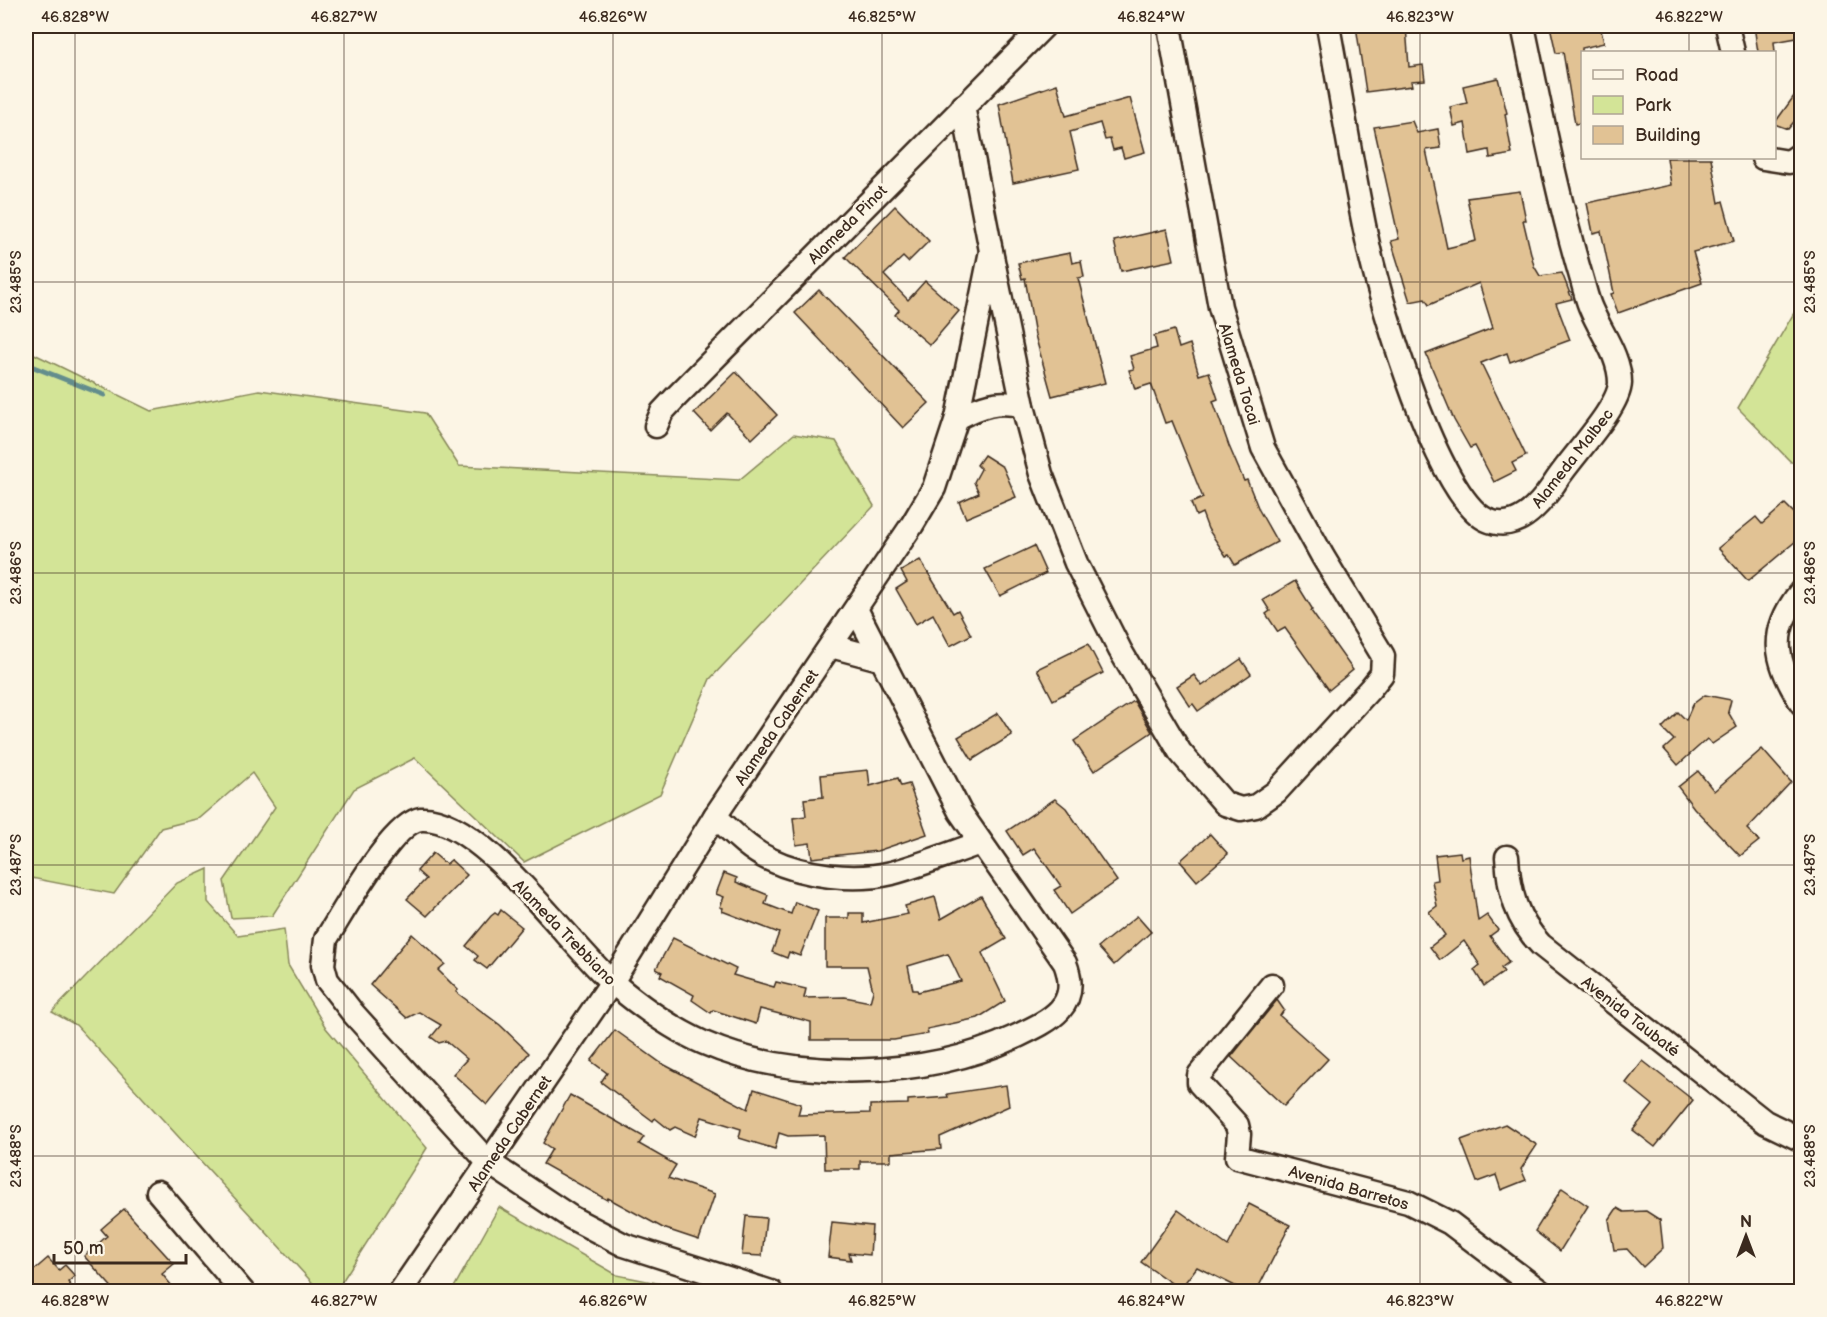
<svg xmlns="http://www.w3.org/2000/svg" width="1827" height="1317" font-family="'Balsamiq Sans',sans-serif">
<style>
.green{fill:#d3e497;stroke:#87875a;stroke-width:1.5}
.lines{fill:none;stroke-linecap:round;stroke-linejoin:round}
.stream{stroke:#638d8d;stroke-width:5}
.building{fill:#e1c294;stroke:#3b2a1e;stroke-width:1.5;fill-rule:evenodd}
.minor-casing{stroke:#3b2a1e;stroke-width:27}
.minor{stroke:#fcf5e5;stroke-width:22}
.ticks{fill:none;stroke:#3b2a1e;stroke-width:1.5;stroke-opacity:0.45}
.labels{text-anchor:middle;stroke-width:6;stroke-linejoin:round;paint-order:stroke}
.street-label{font-size:16px;fill:#3b2a1e;stroke:#fcf5e5}
.neatline{fill:none;stroke:#3b2a1e;stroke-width:2}
.ticks-label{font-size:15px;text-anchor:middle;fill:#3b2a1e}
</style>
<rect width="100%" height="100%" fill="#fcf5e5"/>
<filter id="ink" filterUnits="userSpaceOnUse"><feTurbulence type="fractalNoise" baseFrequency=".0167" numOctaves="2"/><feDisplacementMap in="SourceGraphic" scale="12" xChannelSelector="R" yChannelSelector="G"/><feConvolveMatrix kernelMatrix="1 2 1 2 8 2 1 2 1" color-interpolation-filters="sRGB"/></filter>
<g filter="url(#ink)">
<g class="green">
<polygon points="1801,301 1801,463 1791,462 1738,408"/>
<polygon points="26,350 151,411 259,390 425,413 459,466 739,480 794,434 836,441 874,506 710,679 660,794 524,862 415,758 354,789 272,916 231,918 224,881 275,807 252,773 200,818 161,828 114,894 26,877"/>
<polygon points="208,869 208,902 238,936 284,929 288,965 326,1028 427,1148 336,1291 320,1291 76,1025 52,1012 177,883"/>
<polygon points="499,1207 617,1275 697,1291 452,1291"/>
</g>
<g class="lines">
<polyline class="stream" points="26,364 104,395"/>
</g>
<g class="building">
<polygon points="1356,26 1406,26 1409,67 1423,65 1425,80 1411,81 1412,86 1366,92"/>
<polygon points="1550,26 1600,26 1604,43 1582,48 1582,123 1575,124 1563,52 1556,53"/>
<polygon points="1754,26 1802,26 1802,37 1774,42 1775,52 1758,52"/>
<polygon points="1498,78 1507,113 1505,114 1512,154 1490,158 1489,150 1470,154 1465,123 1454,126 1450,107 1467,103 1463,86"/>
<polygon points="1057,84 1066,116 1130,98 1145,152 1124,158 1121,148 1113,150 1110,139 1105,140 1100,123 1070,132 1079,169 1013,183 999,104"/>
<polygon points="1802,85 1802,112 1788,129 1774,124"/>
<polygon points="1412,121 1417,133 1438,129 1441,148 1426,150 1447,248 1476,241 1467,198 1520,191 1526,220 1523,220 1534,266 1540,276 1562,273 1572,299 1556,303 1570,340 1510,362 1507,353 1481,363 1526,456 1512,463 1516,471 1494,482 1475,446 1470,448 1454,420 1426,354 1493,328 1479,283 1429,305 1425,299 1410,302 1391,241 1399,239 1374,127"/>
<polygon points="1667,158 1711,158 1719,203 1723,201 1734,241 1693,252 1702,283 1618,313 1611,294 1614,293 1601,231 1593,233 1587,203 1671,185"/>
<polygon points="895,206 929,241 908,262 903,257 884,275 908,300 925,281 959,311 930,345 895,315 899,310 845,257"/>
<polygon points="1167,229 1174,260 1121,271 1114,241"/>
<polygon points="1070,253 1072,263 1081,261 1084,277 1078,278 1105,383 1052,396 1035,335 1025,278 1022,279 1018,263"/>
<polygon points="819,290 929,403 903,428 795,313"/>
<polygon points="1174,330 1179,348 1190,344 1199,375 1209,372 1218,399 1213,401 1229,446 1244,481 1247,480 1259,510 1277,542 1235,565 1229,555 1226,556 1208,529 1202,513 1196,516 1191,503 1203,498 1172,421 1165,423 1151,384 1135,389 1129,370 1134,369 1130,356 1157,348 1154,336"/>
<polygon points="736,372 777,415 752,439 727,413 710,430 694,413"/>
<polygon points="984,455 1003,467 1016,497 966,518 959,502 979,493 974,482 981,469 977,465"/>
<polygon points="1785,504 1802,521 1802,536 1748,581 1718,548 1756,517 1762,524"/>
<polygon points="1034,546 1046,573 1000,596 985,569"/>
<polygon points="920,560 953,613 958,610 971,635 950,646 933,614 916,624 896,589 907,582 901,571"/>
<polygon points="1295,581 1313,610 1311,611 1353,670 1329,690 1285,628 1278,632 1266,614 1270,611 1263,600"/>
<polygon points="1088,644 1103,673 1053,700 1037,669"/>
<polygon points="1241,659 1251,674 1198,711 1193,704 1190,706 1177,686 1194,675 1202,686"/>
<polygon points="1705,695 1731,700 1728,712 1737,727 1712,744 1707,739 1678,765 1664,749 1674,740 1662,728 1678,712 1686,720 1693,704"/>
<polygon points="1134,701 1152,732 1094,771 1074,741"/>
<polygon points="998,713 1012,735 972,760 958,737"/>
<polygon points="1762,749 1791,782 1747,829 1759,841 1740,856 1694,808 1678,787 1698,771 1714,791"/>
<polygon points="868,770 870,786 898,778 901,786 909,784 927,834 877,851 812,858 810,843 796,845 793,818 806,816 804,799 823,797 821,775"/>
<polygon points="1055,799 1066,808 1117,881 1070,914 1054,890 1061,886 1034,848 1023,855 1007,831"/>
<polygon points="1210,834 1228,854 1197,881 1180,861"/>
<polygon points="1460,852 1461,858 1469,856 1478,921 1487,915 1498,930 1490,936 1509,962 1501,968 1504,972 1484,986 1474,970 1480,965 1464,941 1440,960 1430,947 1445,935 1429,912 1437,906 1432,881 1438,880 1435,855"/>
<polygon points="433,853 446,864 451,860 467,875 427,916 407,899 426,879 417,871"/>
<polygon points="724,873 737,878 736,882 768,895 765,904 791,914 795,902 818,911 800,956 789,952 787,958 772,952 779,933 722,911 723,908 720,907 724,897 716,894"/>
<path d="M 981,896 L 1006,939 L 982,953 L 1005,1001 L 978,1018 L 927,1029 L 928,1034 L 894,1040 L 811,1040 L 811,1022 L 760,1009 L 756,1024 L 713,1010 L 711,1013 L 692,1000 L 694,995 L 660,976 L 662,972 L 656,969 L 673,938 L 736,969 L 733,975 L 774,987 L 776,982 L 806,989 L 804,998 L 845,997 L 870,1002 L 873,991 L 867,966 L 825,966 L 825,918 L 849,918 L 849,913 L 863,913 L 863,923 L 908,914 L 905,906 L 935,897 L 941,919 ZM 948,954 L 961,981 L 918,992 L 917,990 L 913,990 L 908,966 Z"/>
<polygon points="501,910 522,927 487,969 475,960 478,956 466,946 491,916 495,913 498,915"/>
<polygon points="1137,916 1151,932 1114,965 1098,947"/>
<polygon points="412,934 445,964 438,970 458,990 456,992 500,1025 529,1053 487,1105 453,1074 467,1059 446,1041 439,1043 431,1037 441,1025 419,1012 407,1018 370,985"/>
<polygon points="1277,1000 1284,1010 1280,1016 1328,1059 1284,1106 1231,1057"/>
<polygon points="615,1030 661,1063 748,1109 754,1089 801,1104 798,1115 870,1113 870,1105 908,1104 908,1100 948,1097 947,1094 1006,1085 1009,1106 940,1137 941,1149 891,1153 891,1161 860,1161 860,1169 825,1169 824,1135 788,1136 779,1133 775,1149 739,1138 741,1129 702,1117 695,1136 675,1127 670,1130 655,1118 653,1121 601,1082 607,1073 591,1061"/>
<polygon points="1643,1061 1693,1100 1655,1147 1633,1130 1653,1105 1626,1083"/>
<polygon points="570,1095 644,1137 639,1144 676,1165 668,1178 715,1194 699,1240 663,1228 608,1198 607,1200 543,1164 552,1149 543,1143"/>
<polygon points="1505,1124 1537,1145 1521,1169 1526,1180 1501,1190 1496,1175 1477,1182 1461,1140"/>
<polygon points="1562,1188 1588,1206 1560,1251 1535,1231"/>
<polygon points="1249,1204 1290,1225 1256,1292 1247,1292 1197,1267 1180,1289 1141,1262 1178,1210 1228,1246"/>
<polygon points="1617,1208 1624,1212 1646,1211 1660,1220 1663,1248 1643,1267 1627,1249 1614,1250 1609,1220"/>
<polygon points="124,1209 174,1264 162,1274 177,1292 116,1292 84,1256 107,1236 101,1229"/>
<polygon points="746,1216 766,1218 762,1256 742,1255"/>
<polygon points="832,1222 872,1226 870,1255 849,1253 851,1260 828,1257"/>
<polygon points="48,1258 59,1270 65,1265 75,1276 68,1282 76,1292 26,1292 26,1277"/>
</g>
<g class="lines">
<defs>
<g id="minor">
<path d="M 1328,26 C 1342,100 1353,176 1369,249 C 1381,304 1438,498 1487,520 C 1516,533 1539,506 1554,484 C 1569,459 1619,409 1620,383 C 1620,357 1602,334 1592,311 C 1587,301 1585,290 1582,280 C 1557,196 1541,111 1523,26"/>
<polyline points="1727,26 1733,52"/>
<polyline points="1763,158 1789,162 1802,153"/>
<polyline points="991,251 1023,406 1041,474 1076,563 1120,650 1180,752 1225,804 1241,809 1256,806 1276,792 1370,689 1382,674 1383,656 1323,557 1263,448 1220,307 1169,26"/>
<path d="M 957,418 C 981,406 997,399 1023,406"/>
<polyline points="656,426 662,412 677,396 1044,26"/>
<path d="M 1802,590 C 1768,631 1774,661 1802,704"/>
<polyline points="831,646 880,659"/>
<path d="M 715,816 C 731,831 748,849 769,859 C 804,876 854,882 892,873 C 921,865 951,853 980,843"/>
<path d="M 1507,857 C 1509,892 1516,919 1541,945 L 1765,1122 L 1802,1140"/>
<polyline points="1272,985 1199,1075 1199,1083 1237,1125 1239,1134 1237,1157 1408,1202 1450,1223 1541,1292"/>
<polyline points="158,1192 243,1292"/>
<polyline points="400,1292 612,982 715,816 912,525 934,488 957,418 991,251 963,106"/>
<path d="M 771,1292 L 624,1245 L 572,1218 L 488,1162 L 352,1012 L 327,980 L 323,965 L 326,939 C 343,913 392,822 421,819 C 480,815 569,945 613,983 C 639,1005 672,1029 704,1043 C 794,1082 925,1079 1015,1037 C 1049,1021 1082,1007 1065,963 L 960,812 L 856,609"/>
</g>
</defs>
<use href="#minor" class="minor-casing"/>
<use href="#minor" class="minor"/>
</g>
</g>
<path class="ticks" d="M 75,26 L 75,1292M 344,26 L 344,1292M 613,26 L 613,1292M 882,26 L 882,1292M 1151,26 L 1151,1292M 1420,26 L 1420,1292M 1689,26 L 1689,52M 1689,158 L 1689,1292M 26,282 L 1802,282M 26,573 L 1802,573M 26,865 L 1802,865M 26,1156 L 1802,1156"/>
<g class="labels">
<g class="street-label">
<text transform="translate(847 224) rotate(-45)" y="6">Alameda Pinot</text>
<text transform="translate(1240 374) rotate(73)" y="6">Alameda Tocai</text>
<text transform="translate(1572 458) rotate(-52)" y="6">Alameda Malbec</text>
<text transform="translate(776 727) rotate(-56)" y="6">Alameda Cabernet</text>
<text transform="translate(565 932) rotate(46)" y="6">Alameda Trebbiano</text>
<text transform="translate(1631 1016) rotate(38)" y="6">Avenida Taubaté</text>
<text transform="translate(509 1133) rotate(-56)" y="6">Alameda Cabernet</text>
<text transform="translate(1349 1187) rotate(16)" y="6">Avenida Barretos</text>
</g>
</g>
<rect width="1827" height="1317" fill="none" stroke="#fcf5e5" stroke-width="66"/>
<rect x="1581" y="51" width="195" height="108" fill="#fcf5e5" stroke="#afa495" stroke-width="1.5"/>
<rect x="1593" y="70" width="30" height="9" fill="#fcf5e5" stroke="#afa495" stroke-width="1.5"/>
<text x="1635" y="81" font-size="18" fill="#3b2a1e">Road</text>
<rect x="1593" y="96" width="30" height="18" fill="#d3e497" stroke="#afa495" stroke-width="1.5"/>
<text x="1635" y="111" font-size="18" fill="#3b2a1e">Park</text>
<rect x="1593" y="126" width="30" height="18" fill="#e1c294" stroke="#afa495" stroke-width="1.5"/>
<text x="1635" y="141" font-size="18" fill="#3b2a1e">Building</text>
<g transform="translate(1746 1236)" stroke="#fcf5e5" stroke-width="4.5" paint-order="stroke">
<path d="M0-4.5L10 22L0 15L-10 22Z" fill="#3b2a1e"/>
<text y="-9" font-size="16" font-weight="bold" text-anchor="middle" fill="#3b2a1e">N</text>
</g>
<path d="M54 1254v9h132v-9" fill="none" stroke="#3b2a1e" stroke-width="3"/>
<text x="63" y="1254" font-size="18" fill="#3b2a1e" stroke="#fcf5e5" stroke-width="4.5" paint-order="stroke">50 m</text>
<rect x="33" y="33" width="1761" height="1251" class="neatline"/>
<g class="ticks-label">
<text x="75" y="22">46.828°W</text>
<text x="344" y="22">46.827°W</text>
<text x="613" y="22">46.826°W</text>
<text x="882" y="22">46.825°W</text>
<text x="1151" y="22">46.824°W</text>
<text x="1420" y="22">46.823°W</text>
<text x="1689" y="22">46.822°W</text>
<text transform="translate(16 282) rotate(-90)" y="5">23.485°S</text>
<text transform="translate(1810 282) rotate(-90)" y="5">23.485°S</text>
<text transform="translate(16 573) rotate(-90)" y="5">23.486°S</text>
<text transform="translate(1810 573) rotate(-90)" y="5">23.486°S</text>
<text transform="translate(16 865) rotate(-90)" y="5">23.487°S</text>
<text transform="translate(1810 865) rotate(-90)" y="5">23.487°S</text>
<text transform="translate(16 1156) rotate(-90)" y="5">23.488°S</text>
<text transform="translate(1810 1156) rotate(-90)" y="5">23.488°S</text>
<text x="75" y="1306">46.828°W</text>
<text x="344" y="1306">46.827°W</text>
<text x="613" y="1306">46.826°W</text>
<text x="882" y="1306">46.825°W</text>
<text x="1151" y="1306">46.824°W</text>
<text x="1420" y="1306">46.823°W</text>
<text x="1689" y="1306">46.822°W</text>
</g>
</svg>
